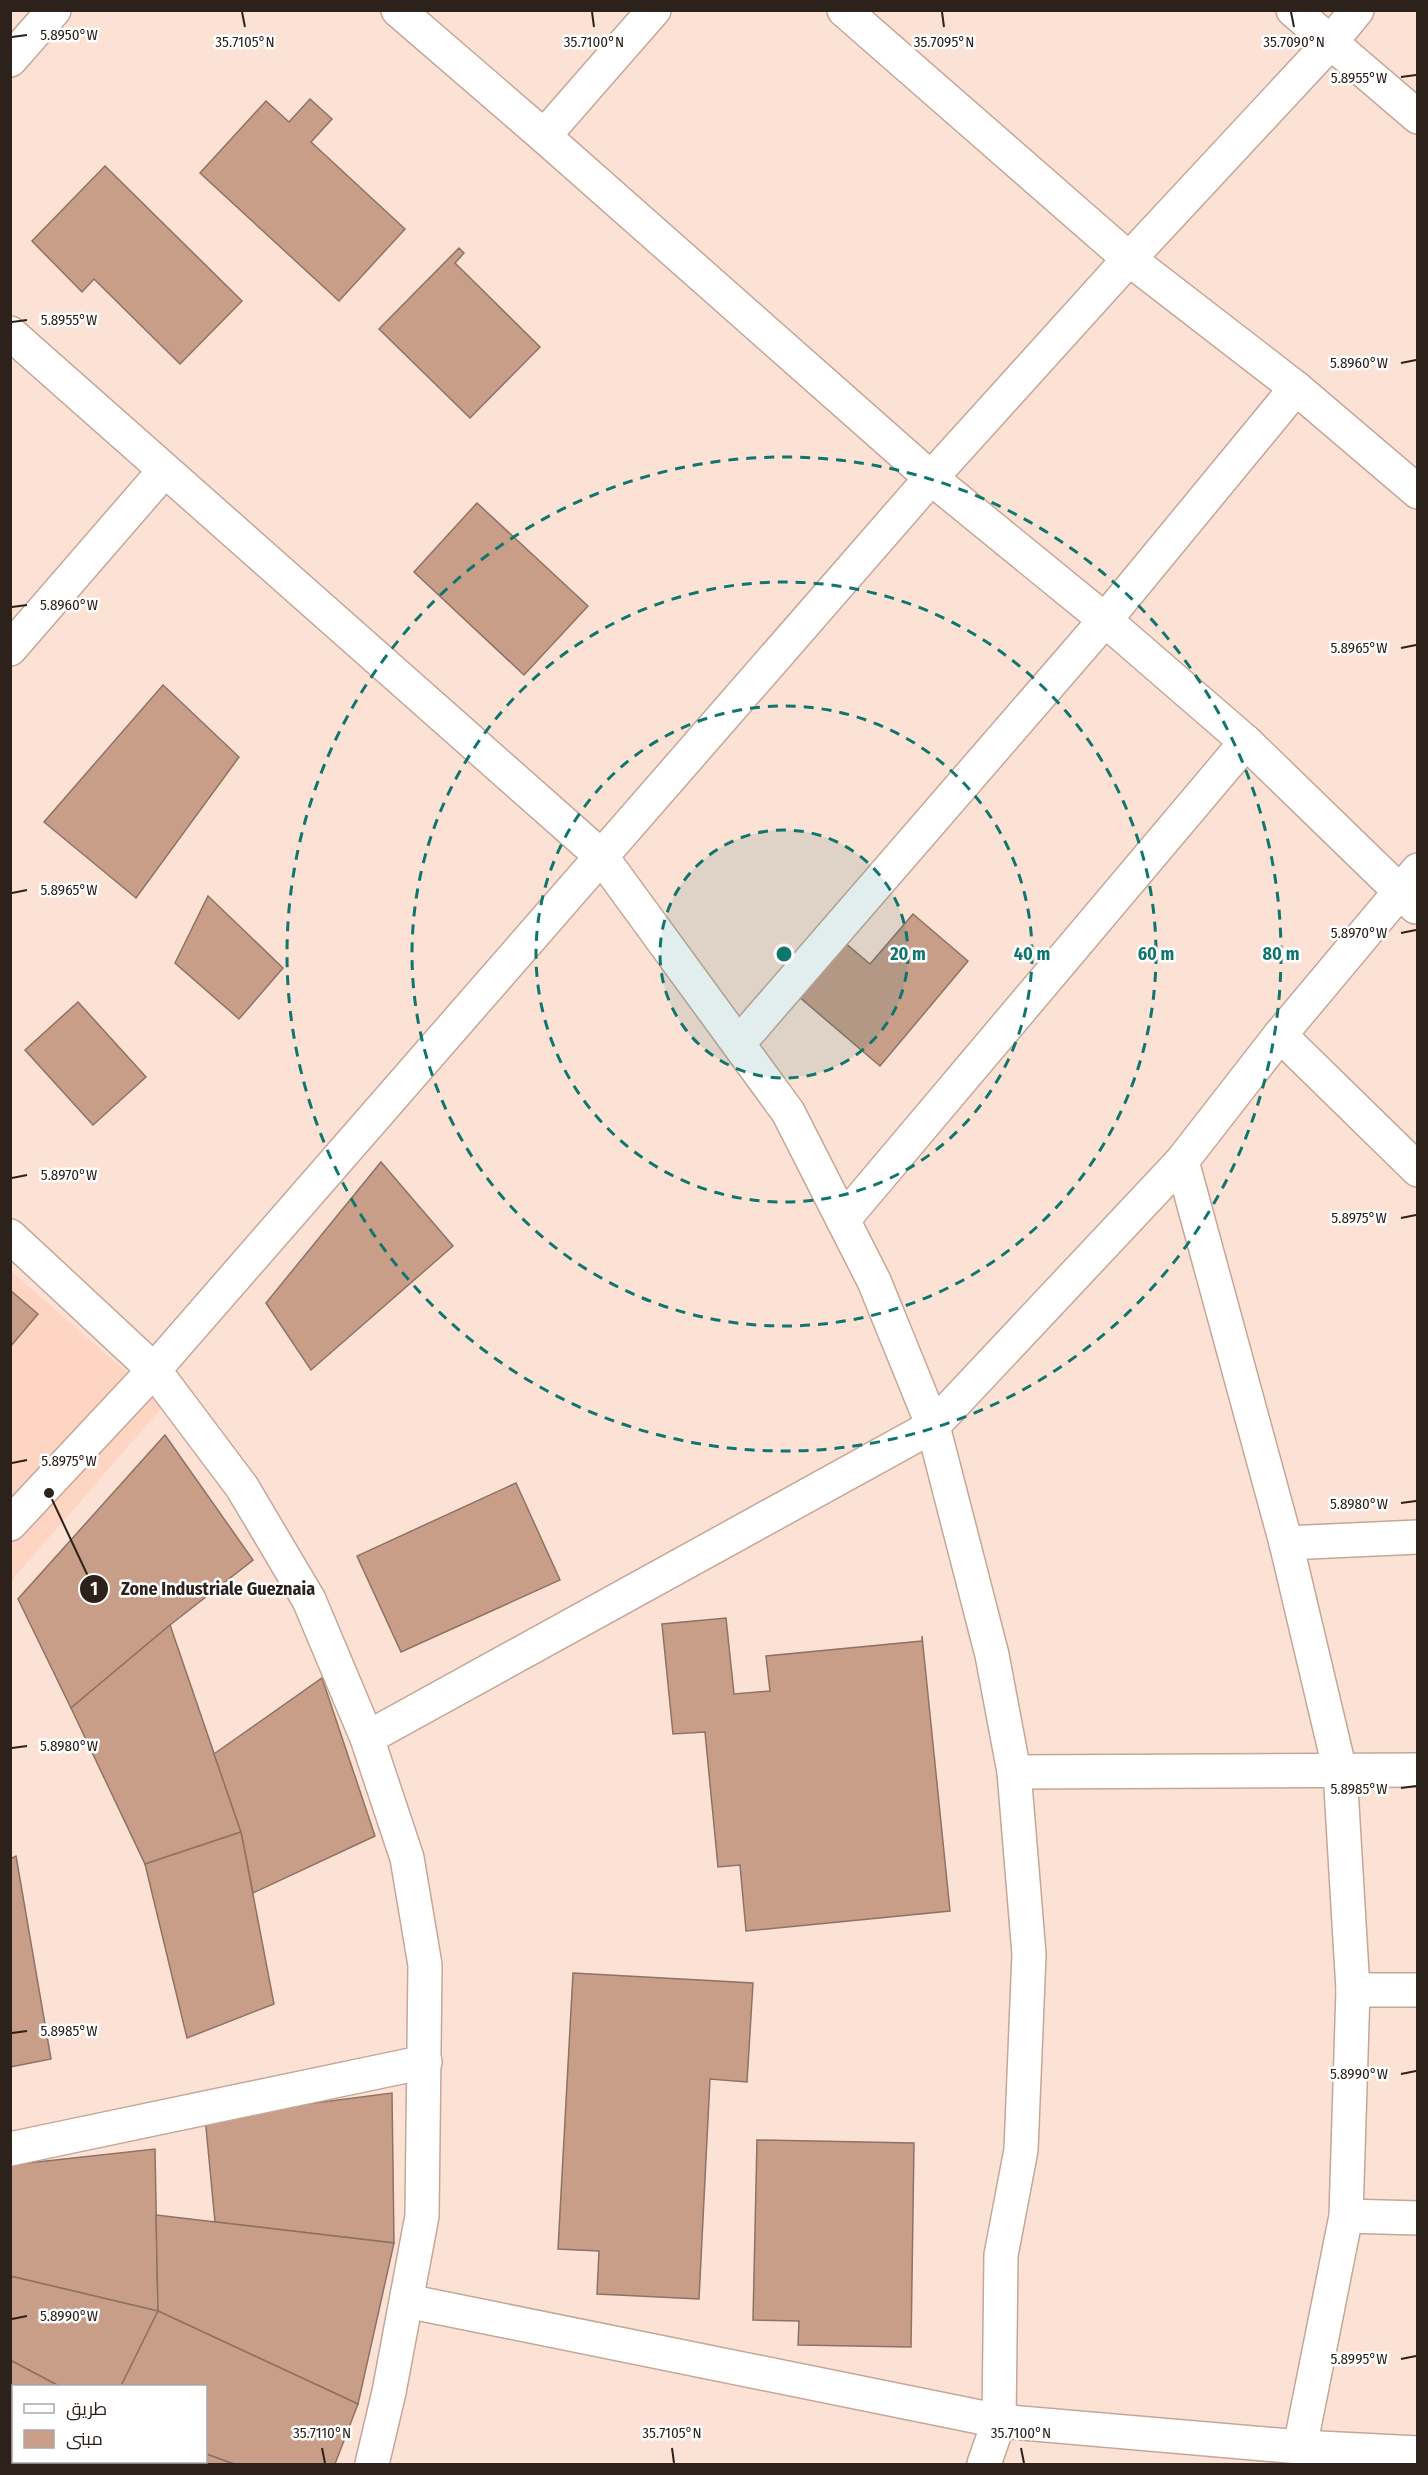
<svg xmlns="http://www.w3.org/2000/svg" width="1428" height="2475" font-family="'Fira Sans Condensed',Cairo,sans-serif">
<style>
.built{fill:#fdd5c2}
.building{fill:#c99e89;stroke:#8e7264;stroke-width:1.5}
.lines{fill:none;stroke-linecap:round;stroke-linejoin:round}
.minor-casing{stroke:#c5a798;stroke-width:36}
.minor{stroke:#fff;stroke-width:33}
.ticks{fill:none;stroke:#2c211b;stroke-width:2}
.ring{fill:none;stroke:#0f766e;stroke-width:3;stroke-dasharray:10 8}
.ticks-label{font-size:15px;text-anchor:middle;fill:#2c211b;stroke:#fff;stroke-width:5;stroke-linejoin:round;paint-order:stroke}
.centre{fill:#0f766e;stroke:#fff;stroke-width:3}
.ring-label{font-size:18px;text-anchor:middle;font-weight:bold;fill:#0f766e;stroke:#fff;stroke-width:5;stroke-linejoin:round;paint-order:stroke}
.leader{fill:none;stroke:#2c211b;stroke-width:2}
.callout-dot{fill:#2c211b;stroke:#fff;stroke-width:2}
.mark-label{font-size:18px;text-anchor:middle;font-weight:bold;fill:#fff}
.callout-label{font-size:18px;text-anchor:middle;font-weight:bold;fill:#2c211b;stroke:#fff;stroke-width:5;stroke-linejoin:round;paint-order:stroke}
</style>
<rect width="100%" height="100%" fill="#fce1d5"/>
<!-- built -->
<polygon class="built" points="11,1271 164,1405 11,1581"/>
<!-- building -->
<g class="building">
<polygon points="310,99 332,119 311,142 405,229 339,301 200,173 266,101 289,122"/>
<polygon points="105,166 242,301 180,364 94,279 82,292 32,241"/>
<polygon points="459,248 464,253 455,263 540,347 470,418 379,329"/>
<polygon points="477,503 588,606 524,675 414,572"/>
<polygon points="163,685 239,757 136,898 44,822"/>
<polygon points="208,896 283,968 239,1019 175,963"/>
<polygon points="913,914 968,961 880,1066 798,996 844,942 870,964"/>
<polygon points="78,1002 146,1077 93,1125 25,1050"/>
<polygon points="381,1162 453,1246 311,1370 266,1303"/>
<polygon points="10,1290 38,1314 10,1347"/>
<polygon points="165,1435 253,1560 170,1625 71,1708 18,1599"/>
<polygon points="516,1483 560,1580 401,1652 357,1556"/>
<polygon points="726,1618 734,1694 770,1691 766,1656 922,1641 922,1636 950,1911 746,1931 740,1865 718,1867 705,1732 673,1734 662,1624"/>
<polygon points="170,1625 241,1832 145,1864 71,1708"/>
<polygon points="322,1678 375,1836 253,1893 241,1832 214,1754"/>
<polygon points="241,1832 274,2004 187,2038 145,1864"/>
<polygon points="16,1856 51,2059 10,2067 10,1859"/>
<polygon points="573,1973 753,1983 747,2082 710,2079 699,2299 597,2294 599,2251 558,2249"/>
<polygon points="392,2093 394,2243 215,2222 205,2117"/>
<polygon points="757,2140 914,2143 911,2347 798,2345 799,2321 753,2320"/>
<polygon points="155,2149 158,2311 10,2276 10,2165"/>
<polygon points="156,2215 394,2243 358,2404 158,2311"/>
<polygon points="10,2276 158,2311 121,2386 59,2386 10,2360"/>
<polygon points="158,2311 358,2404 335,2464 234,2464 206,2454 206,2386 121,2386"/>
<polygon points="10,2360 59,2386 14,2386 14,2462 119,2462 118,2464 10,2464"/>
<polygon points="206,2454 234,2464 118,2464 119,2462 206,2462"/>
</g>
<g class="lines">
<!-- minor casing -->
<g class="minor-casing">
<g id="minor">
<polyline points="398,10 544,136 931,478 1105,620 1246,742 1416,907"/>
<polyline points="844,10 1129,259 1296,388 1418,492"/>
<polyline points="1293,10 1418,117"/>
<polyline points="10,60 54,10"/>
<polyline points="544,136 654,10"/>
<polyline points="10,333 601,856 788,1112 874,1281 933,1426 992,1655 1014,1772 1029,1954 1021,2150 1001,2255 999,2421 984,2464"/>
<polyline points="10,649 164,471"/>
<polyline points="1280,1035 1418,1170"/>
<polyline points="739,1043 1105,620 1296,388"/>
<polyline points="1182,1161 1286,1543 1340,1771 1353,1990 1346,2216 1300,2447"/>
<polyline points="843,1220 1246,742"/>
<polyline points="10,1236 154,1370 242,1487 309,1600 367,1738 407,1858 425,1965 422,2216 389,2392 372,2464"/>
<polyline points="10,1524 154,1370 931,478 1129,259 1330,43 1357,10"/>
<polyline points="1286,1543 1418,1537"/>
<polyline points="367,1738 933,1426 1182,1161 1280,1035 1418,870"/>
<polyline points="1014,1772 1418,1770"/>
<polyline points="1353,1990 1418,1990"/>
<polyline points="10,2149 425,2062"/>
<polyline points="1346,2216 1418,2218"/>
<polyline points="407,2301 999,2421 1300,2447 1418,2453"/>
</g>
</g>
<!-- minor -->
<use href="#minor" class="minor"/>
</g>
<!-- ticks -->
<path class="ticks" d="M242 12 245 27M592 12 594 27M942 12 944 27M1291 12 1294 27M12 37 27 35M1401 77 1416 75M12 322 27 320M1401 363 1416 360M12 607 27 605M1401 648 1416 645M12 893 27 890M1401 933 1416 930M12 1178 27 1175M1401 1218 1416 1215M12 1463 27 1460M1401 1503 1416 1501M12 1748 27 1746M1401 1788 1416 1786M12 2033 27 2031M1401 2074 1416 2071M12 2319 27 2316M1401 2359 1416 2356M322 2448 325 2463M672 2448 674 2463M1021 2448 1024 2463"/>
<!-- distance rings -->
<circle cx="784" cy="954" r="124" fill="#0f766e" fill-opacity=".12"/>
<g class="ring">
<circle cx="784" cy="954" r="124"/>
<circle cx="784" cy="954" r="248"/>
<circle cx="784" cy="954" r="372"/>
<circle cx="784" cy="954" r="497"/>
</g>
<g class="ticks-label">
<text x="69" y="40">5.8950°W</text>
<text x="245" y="47">35.7105°N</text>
<text x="594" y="47">35.7100°N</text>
<text x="944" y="47">35.7095°N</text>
<text x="1294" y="47">35.7090°N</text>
<text x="1359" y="83">5.8955°W</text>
<text x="69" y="325">5.8955°W</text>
<text x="1359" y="368">5.8960°W</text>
<text x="69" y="610">5.8960°W</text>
<text x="1359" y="653">5.8965°W</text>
<text x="69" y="895">5.8965°W</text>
<text x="1359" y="938">5.8970°W</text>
<text x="69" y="1180">5.8970°W</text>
<text x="1359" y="1223">5.8975°W</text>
<text x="69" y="1466">5.8975°W</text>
<text x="1359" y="1509">5.8980°W</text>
<text x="69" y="1751">5.8980°W</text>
<text x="1359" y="1794">5.8985°W</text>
<text x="69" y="2036">5.8985°W</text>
<text x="1359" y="2079">5.8990°W</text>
<text x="69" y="2321">5.8990°W</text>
<text x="1359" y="2364">5.8995°W</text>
<text x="322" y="2438">35.7110°N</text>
<text x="672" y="2438">35.7105°N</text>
<text x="1021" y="2438">35.7100°N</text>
</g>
<circle cx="784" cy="954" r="9" class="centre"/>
<g class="ring-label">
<text x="908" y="960">20 m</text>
<text x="1032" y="960">40 m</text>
<text x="1156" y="960">60 m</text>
<text x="1281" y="960">80 m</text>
</g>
<!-- callouts -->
<path class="leader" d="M49 1493L94 1589"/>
<g class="callout-dot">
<circle cx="49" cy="1493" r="6"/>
<circle cx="94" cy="1589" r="15"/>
</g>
<g class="mark-label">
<text x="94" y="1595">1</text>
</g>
<g class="callout-label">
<text x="218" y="1595">Zone Industriale Gueznaia</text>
</g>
<!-- border -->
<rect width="1428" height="2475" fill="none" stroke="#2c211b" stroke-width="24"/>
<!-- legend -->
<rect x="12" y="2385" width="195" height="78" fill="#ffffff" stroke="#aba6a4" stroke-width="1.5"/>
<rect x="24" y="2404" width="30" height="9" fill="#ffffff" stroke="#aba6a4" stroke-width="1.5"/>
<text x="66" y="2415" font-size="18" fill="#2c211b">طريق</text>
<rect x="24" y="2430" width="30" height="18" fill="#c99e89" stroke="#aba6a4" stroke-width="1.5"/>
<text x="66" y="2445" font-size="18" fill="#2c211b">مبنى</text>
</svg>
